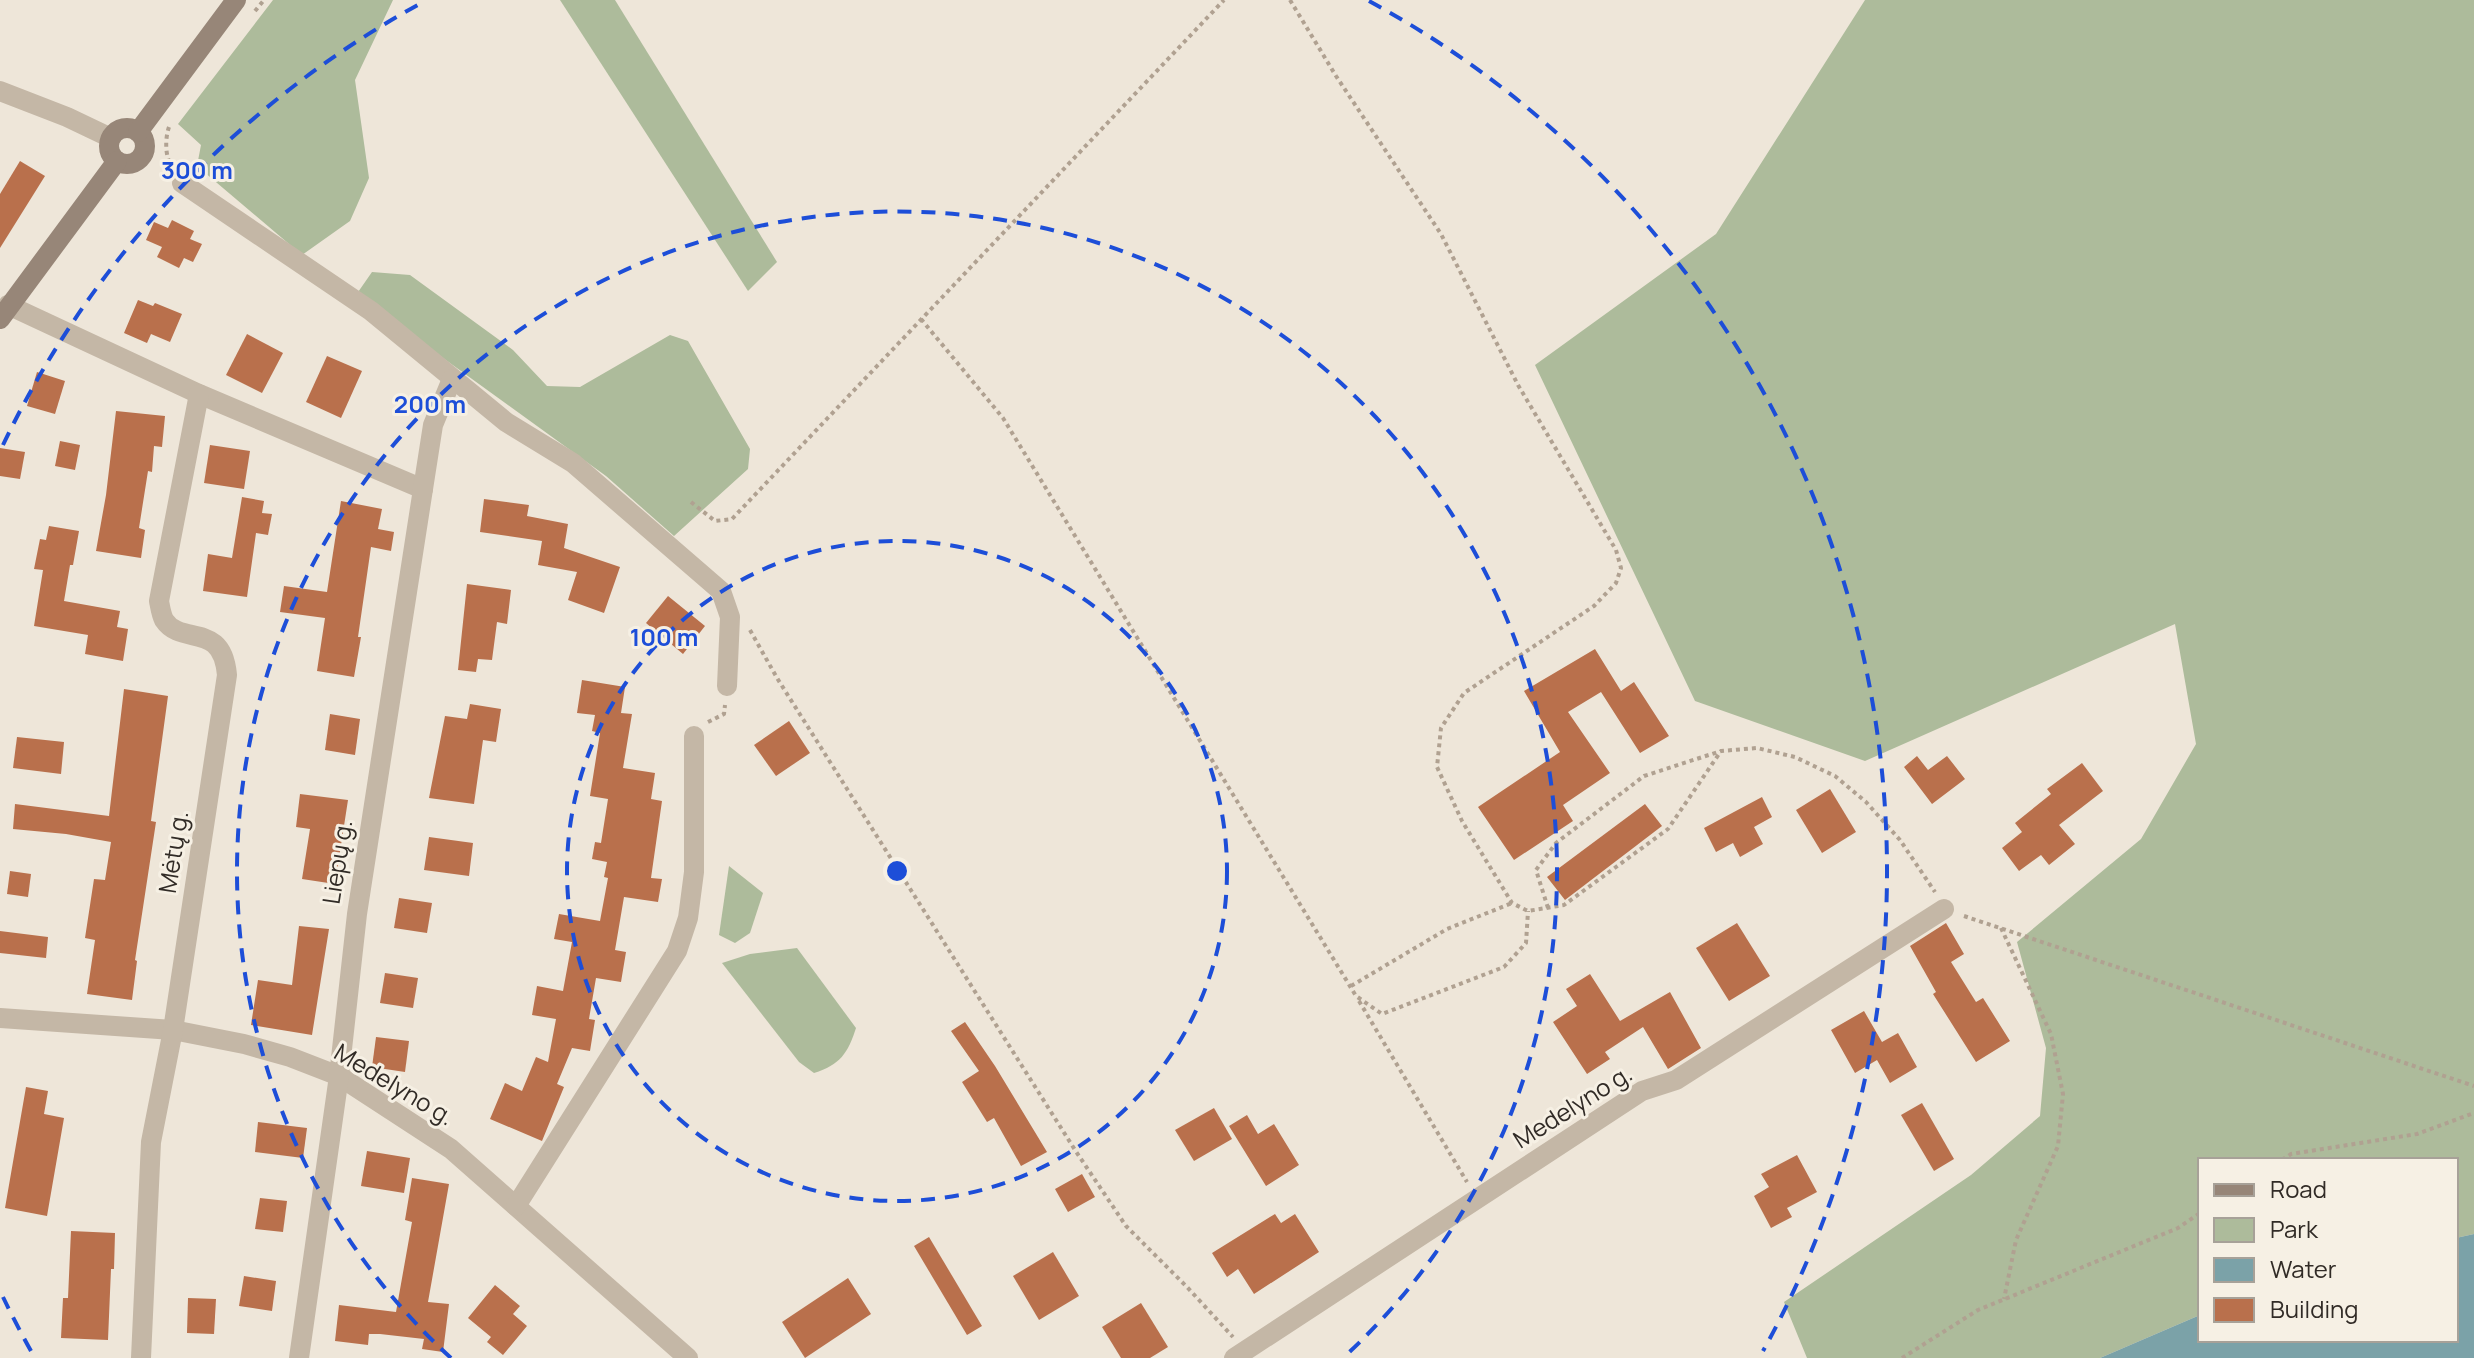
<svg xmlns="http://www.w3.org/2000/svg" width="2474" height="1358" font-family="Manrope,sans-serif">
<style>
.green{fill:#adbb9b}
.water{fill:#7ba2a8}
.building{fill:#b9704c}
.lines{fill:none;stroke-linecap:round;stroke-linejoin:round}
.path{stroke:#b0a191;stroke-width:4;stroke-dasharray:4 4;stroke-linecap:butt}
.street{stroke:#c4b7a6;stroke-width:20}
.secondary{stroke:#978678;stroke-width:20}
.ring{fill:none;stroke:#1d4ed8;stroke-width:4;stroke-dasharray:14 10}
.labels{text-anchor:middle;stroke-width:6;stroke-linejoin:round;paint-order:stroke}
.street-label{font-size:24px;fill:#312b26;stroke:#f6f0e4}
.centre{fill:#1d4ed8;stroke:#f6f0e4;stroke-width:4}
.ring-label{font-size:24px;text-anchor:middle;font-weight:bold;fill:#1d4ed8;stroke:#f6f0e4;stroke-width:6;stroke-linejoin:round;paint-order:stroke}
</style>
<rect width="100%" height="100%" fill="#eee6d9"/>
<!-- green -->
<g class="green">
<polygon points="273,0 393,0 355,80 369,178 350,221 302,255 197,166 201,145 178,124"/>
<polygon points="560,0 615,0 777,262 748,291"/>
<polygon points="1865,0 2474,0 2474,1234 2456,1238 2456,1160 2200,1160 2200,1315 2100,1358 1807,1358 1784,1302 1971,1175 2040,1116 2046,1048 2017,942 2141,839 2196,744 2175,624 1865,761 1695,701 1535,365 1716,234"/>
<polygon points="372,272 410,275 513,350 547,386 580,387 670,335 688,341 750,449 748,469 674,536 606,476 356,295"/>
<polygon points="729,866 763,893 750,933 735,943 719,935"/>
<path d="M797 948 856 1028C848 1053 840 1065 814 1073L799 1062 722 963 750 954Z"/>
</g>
<!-- water -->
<polygon class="water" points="2474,1234 2474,1358 2100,1358 2200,1315 2200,1340 2456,1340 2456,1238"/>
<!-- building -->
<g class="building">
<polygon points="20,161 45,176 0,248 0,194"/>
<polygon points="172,220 194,231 190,239 202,244 193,262 184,258 179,268 157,257 162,247 146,240 154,222 168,228"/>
<polygon points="138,300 153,306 155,303 182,314 170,342 151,334 147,343 124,333"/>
<polygon points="247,334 283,353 262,393 226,375"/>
<polygon points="327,356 362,371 341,418 306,402"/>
<polygon points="37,372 65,381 55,414 27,406"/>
<polygon points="116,411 165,416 162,447 154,446 152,472 148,471 139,528 145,530 141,558 96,551 106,495"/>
<polygon points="60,441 80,445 75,470 55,466"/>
<polygon points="210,445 250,451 244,489 204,483"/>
<polygon points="0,448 25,452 20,479 0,476"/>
<polygon points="242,497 264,501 262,513 272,514 268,535 256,533 247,597 203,591 208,554 232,558"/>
<polygon points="484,499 529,505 527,516 568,524 564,548 620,567 604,613 568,600 577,572 538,565 542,541 480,532"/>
<polygon points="341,501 382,509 378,529 394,532 391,551 371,547 358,637 361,637 354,677 317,671 325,618 280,612 284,586 327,592"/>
<polygon points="49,526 79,531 73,565 70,565 64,601 120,611 117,627 128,629 123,661 85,654 88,635 34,626 43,570 34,569 40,539 46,540"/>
<polygon points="467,584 511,590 507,624 497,622 492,660 478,659 476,672 458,670"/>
<polygon points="668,596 705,626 683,654 646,623"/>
<polygon points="1595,649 1621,691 1634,682 1669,736 1640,753 1601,692 1568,712 1610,773 1563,805 1573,821 1514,860 1478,807 1560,752 1524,691"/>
<polygon points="582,680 625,687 621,713 632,714 623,768 655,773 651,799 662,801 651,878 662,879 658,902 624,897 615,950 626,952 621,982 596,978 589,1019 595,1020 590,1051 572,1048 557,1084 564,1087 542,1141 490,1119 505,1083 522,1091 536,1057 548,1062 556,1019 532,1015 537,986 563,991 572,942 554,939 559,914 600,921 608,878 604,877 607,862 592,859 595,842 601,843 608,799 590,796 600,733 592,731 595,715 577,713"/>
<polygon points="124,689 168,696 151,821 156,822 135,960 137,961 132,1000 87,994 95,940 85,938 94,879 105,880 111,842 66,834 13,829 15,804 109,816"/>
<polygon points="470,704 501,709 496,742 483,740 474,804 429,798 445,716 467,719"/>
<polygon points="330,714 360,719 355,755 325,750"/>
<polygon points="789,721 810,753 776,776 754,745"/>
<polygon points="17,737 64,742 61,774 13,768"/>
<polygon points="1917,756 1928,770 1947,756 1965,779 1932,804 1904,767"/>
<polygon points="2082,763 2103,791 2059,825 2075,844 2049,865 2041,855 2019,871 2002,848 2022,832 2015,823 2051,794 2047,789"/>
<polygon points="1830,789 1856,832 1822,853 1796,810"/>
<polygon points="300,794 348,800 335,884 302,879 310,829 296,827"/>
<polygon points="1762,797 1772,817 1754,827 1763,844 1740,857 1733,843 1716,852 1704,828"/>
<polygon points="1645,804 1662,826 1565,900 1547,877"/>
<polygon points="429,837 473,843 469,876 424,870"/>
<polygon points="10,871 31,874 28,897 7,894"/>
<polygon points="399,898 432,903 427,933 394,928"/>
<polygon points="1737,923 1770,976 1729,1001 1696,948"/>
<polygon points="1946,923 1964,954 1951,962 1976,1002 1983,998 2010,1041 1976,1062 1933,994 1936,992 1910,946"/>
<polygon points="299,926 329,929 312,1035 251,1025 258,980 292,985"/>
<polygon points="0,931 48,937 46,958 0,953"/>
<polygon points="385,973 418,978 413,1008 380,1003"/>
<polygon points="1590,974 1620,1021 1670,992 1701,1048 1668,1069 1643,1027 1605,1052 1610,1059 1587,1074 1553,1022 1577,1006 1566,989"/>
<polygon points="1864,1011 1882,1042 1898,1033 1917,1067 1890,1083 1877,1060 1855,1073 1831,1030"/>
<polygon points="965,1022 995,1066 1047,1152 1021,1166 994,1118 987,1122 962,1082 979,1071 951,1031"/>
<polygon points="376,1037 409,1041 405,1072 372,1067"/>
<polygon points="26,1087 48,1091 44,1114 64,1118 47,1216 5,1208"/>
<polygon points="1922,1103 1954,1159 1934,1171 1901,1115"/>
<polygon points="1214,1108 1232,1139 1194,1161 1175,1130"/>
<polygon points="1247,1115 1258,1134 1274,1124 1299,1165 1266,1186 1229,1126"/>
<polygon points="258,1122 307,1128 303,1158 255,1152"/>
<polygon points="367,1151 410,1158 404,1193 361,1186"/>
<polygon points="1797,1155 1817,1192 1787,1208 1792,1217 1771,1228 1754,1196 1769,1187 1761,1174"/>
<polygon points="1082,1174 1095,1197 1068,1212 1055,1189"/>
<polygon points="412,1178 449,1184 428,1302 449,1304 443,1352 422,1349 424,1339 380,1334 369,1334 368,1345 335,1341 339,1305 396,1312 412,1222 405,1220"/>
<polygon points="260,1198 287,1201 283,1232 255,1229"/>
<polygon points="1275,1214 1281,1223 1295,1214 1319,1252 1254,1294 1238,1269 1227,1277 1212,1253"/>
<polygon points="71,1231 115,1233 114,1269 111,1269 108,1340 61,1338 63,1298 68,1298"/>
<polygon points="929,1237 982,1326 967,1335 914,1246"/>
<polygon points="1053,1252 1079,1296 1039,1320 1013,1276"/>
<polygon points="244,1276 276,1281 272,1311 239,1306"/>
<polygon points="848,1278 871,1314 805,1358 782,1322"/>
<polygon points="495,1285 520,1306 513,1314 527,1326 503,1355 487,1342 491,1337 468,1318"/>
<polygon points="188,1298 216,1299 214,1334 187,1333"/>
<polygon points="1141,1303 1168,1347 1150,1358 1121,1358 1102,1327"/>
</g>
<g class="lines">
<!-- path -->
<g class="path">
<polyline points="1290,0 1336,76 1441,234 1518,385 1616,550 1621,568 1616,583 1594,606 1464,693 1441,728 1437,767 1462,821 1512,903 1528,911 1564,905 1668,829 1721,751"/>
<polyline points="255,11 264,0"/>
<path d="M169 127C165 138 165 156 171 165"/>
<polyline points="136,168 144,163 151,147"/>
<polyline points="921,319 1003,418 1356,996 1382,1014 1504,967 1526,943 1528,911"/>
<polyline points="691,502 715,521 732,519 1224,0"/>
<polyline points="750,630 777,678 1075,1150 1126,1226 1187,1287 1233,1337"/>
<polyline points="708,722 724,714 725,705"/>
<polyline points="1548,908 1536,870 1556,843 1644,776 1721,751 1757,748 1795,757 1835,776 1866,802 1900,840 1935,892"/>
<polyline points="1964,916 2474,1086"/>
<polyline points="2001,928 2051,1034 2063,1094 2058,1146 2016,1240 2004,1299"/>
<polyline points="1351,986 1447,929 1512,903"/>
<polyline points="1359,1001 1467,1182"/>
<polyline points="2282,1160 2291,1154 2417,1134 2474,1113"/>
<polyline points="1902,1358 1978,1310 2178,1228 2200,1213"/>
</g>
<!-- street -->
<g class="street">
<polyline points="0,91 67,117 111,138"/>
<polyline points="182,183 371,311 506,422 573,463 721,591 730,617 727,686"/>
<polyline points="8,305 199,394 423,489"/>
<polyline points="0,1018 173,1030 244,1044 290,1057 339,1076 451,1149 688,1358"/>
<polyline points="516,1206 677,951 688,918 694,872 694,736"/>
<path d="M141 1358 151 1142 173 1030 227 675C222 620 182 647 164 620 161 614 160 606 159 601L199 394"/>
<polyline points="299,1358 339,1076 357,914 423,489 433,425 452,379"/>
<polyline points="1234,1358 1642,1091 1676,1080 1944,909"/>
</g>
<!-- secondary -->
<g class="secondary">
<circle cx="127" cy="146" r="18"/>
<polyline points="138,132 236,0"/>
<polyline points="0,319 117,161"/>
</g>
</g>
<!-- distance rings -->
<g class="ring">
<circle cx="897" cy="871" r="330"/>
<path d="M451 1358A660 660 0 1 1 1343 1358"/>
<path d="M31 1351A990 990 0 0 1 3 1297M3 445A990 990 0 0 1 425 1M1369 1A990 990 0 0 1 1763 1351"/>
</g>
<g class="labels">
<!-- street labels -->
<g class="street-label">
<text transform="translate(174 852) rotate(-81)" y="8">Mėtų g.</text>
<text transform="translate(338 862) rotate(-81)" y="8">Liepų g.</text>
<text transform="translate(394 1085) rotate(31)" y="8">Medelyno g.</text>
<text transform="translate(1573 1107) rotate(-32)" y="8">Medelyno g.</text>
</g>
</g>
<circle cx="897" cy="871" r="12" class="centre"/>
<g class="ring-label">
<text x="197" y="179">300 m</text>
<text x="430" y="413">200 m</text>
<text x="664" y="646">100 m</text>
</g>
<!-- legend -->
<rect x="2198" y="1158" width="260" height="184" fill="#f6f0e4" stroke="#a7a198" stroke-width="2"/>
<rect x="2214" y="1184" width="40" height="12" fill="#978678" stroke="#a7a198" stroke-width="2"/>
<text x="2270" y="1198" font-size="24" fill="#312b26">Road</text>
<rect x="2214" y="1218" width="40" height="24" fill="#adbb9b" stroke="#a7a198" stroke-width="2"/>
<text x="2270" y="1238" font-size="24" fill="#312b26">Park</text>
<rect x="2214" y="1258" width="40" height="24" fill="#7ba2a8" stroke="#a7a198" stroke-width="2"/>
<text x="2270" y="1278" font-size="24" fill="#312b26">Water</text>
<rect x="2214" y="1298" width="40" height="24" fill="#b9704c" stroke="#a7a198" stroke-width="2"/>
<text x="2270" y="1318" font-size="24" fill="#312b26">Building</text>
</svg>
